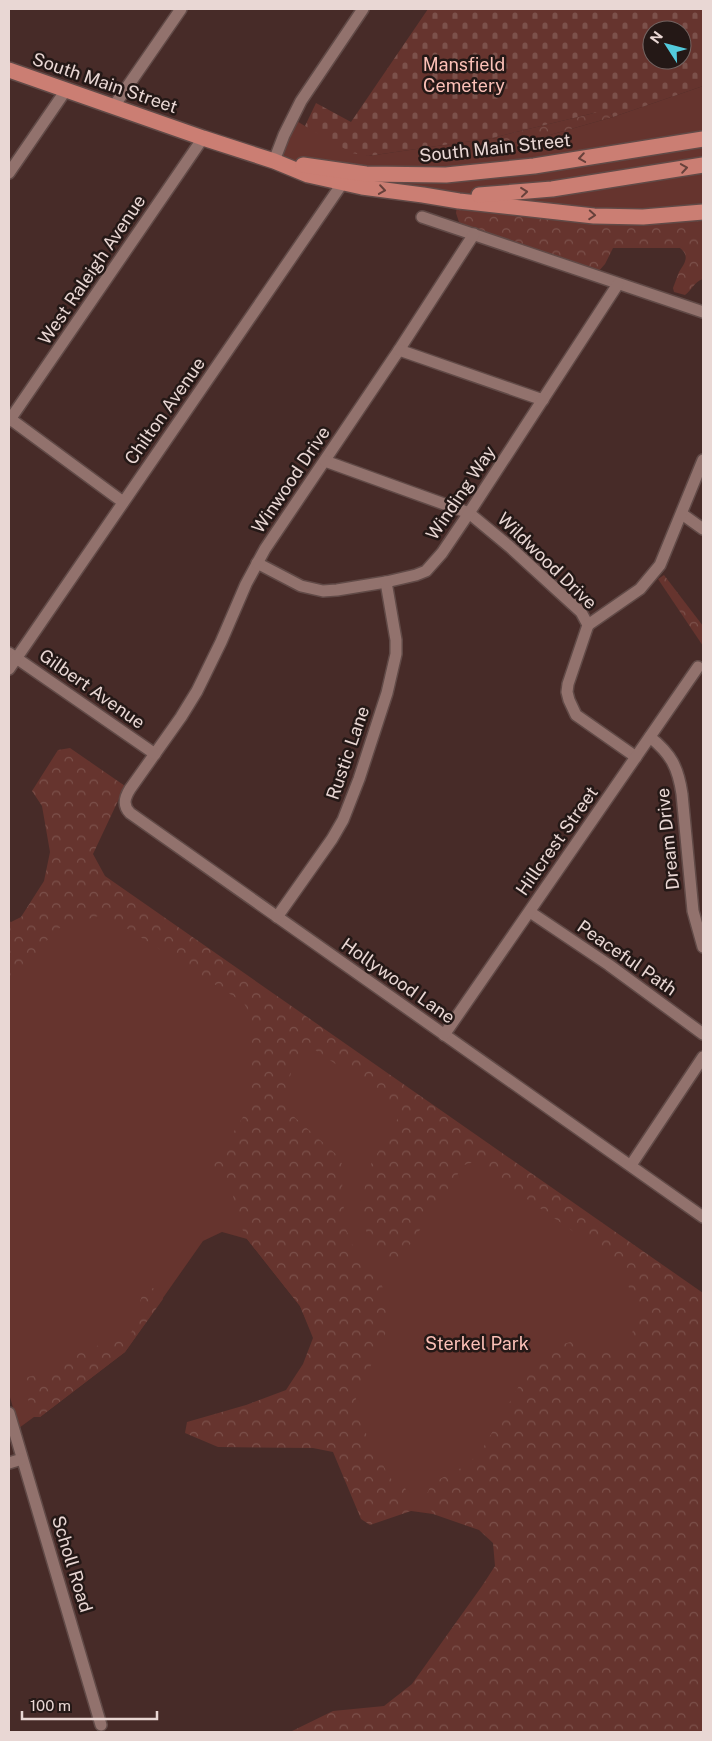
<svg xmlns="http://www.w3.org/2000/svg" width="712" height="1741" font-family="'Public Sans',sans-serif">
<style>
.green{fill:#66342e}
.forest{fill:url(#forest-crowns)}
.cemetery{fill:url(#cemetery-stones);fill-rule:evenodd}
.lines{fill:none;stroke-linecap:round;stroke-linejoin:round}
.minor-casing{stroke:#614a47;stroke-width:14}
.highway-casing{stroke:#614a47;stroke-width:18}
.minor{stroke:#92726d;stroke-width:11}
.highway{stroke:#cb7e73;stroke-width:15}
.oneway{stroke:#67413b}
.labels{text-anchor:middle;stroke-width:5;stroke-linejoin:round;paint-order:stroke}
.park-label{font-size:18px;fill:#fbc0b7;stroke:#241816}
.street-label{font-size:18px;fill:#e9d7d4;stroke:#241816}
</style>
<defs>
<pattern id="forest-crowns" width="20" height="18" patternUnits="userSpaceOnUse" patternTransform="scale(1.25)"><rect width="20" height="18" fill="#66342e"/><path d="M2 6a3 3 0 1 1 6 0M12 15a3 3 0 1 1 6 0" fill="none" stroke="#7c514b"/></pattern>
<pattern id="cemetery-stones" width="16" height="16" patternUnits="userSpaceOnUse" patternTransform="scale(1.25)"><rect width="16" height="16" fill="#66342e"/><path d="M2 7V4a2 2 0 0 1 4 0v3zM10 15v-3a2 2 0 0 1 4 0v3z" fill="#7c514b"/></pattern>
</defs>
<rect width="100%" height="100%" fill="#472b28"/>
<!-- green -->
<g class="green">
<polygon points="703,86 703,216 645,224 265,164 290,117 305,126 368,156 492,138 512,143 539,138 613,117"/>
<polygon points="61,869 695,1306 433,1514 411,1511 345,1445 314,1338 300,1306 247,1239 222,1232 203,1241 125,1352 40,1417 34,1417 19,1428 9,1394 9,947"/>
</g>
<!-- forest -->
<g class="forest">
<polygon points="594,113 611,113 613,117 539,138 512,143 492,138"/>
<path d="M457 206 703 216V279C694 282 692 290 685 295L674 292 673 288C675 283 677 277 679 272 685 263 690 256 680 248H613L605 264 598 272 469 227 459 222 456 213Z"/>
<polygon points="664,575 703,626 703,646 658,579"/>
<polygon points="70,748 125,786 93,854 105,876 703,1293 703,1732 290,1732 333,1711 384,1706 412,1684 482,1586 495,1566 493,1543 479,1530 433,1514 425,1498 432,1483 467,1465 483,1448 533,1362 554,1346 571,1342 617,1355 629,1341 638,1317 626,1278 611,1258 474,1162 464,1165 396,1265 385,1264 370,1244 363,1220 364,1190 371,1164 401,1113 400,1108 315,1050 303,1048 294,1059 285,1099 292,1115 338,1156 343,1166 342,1192 346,1229 358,1259 381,1283 389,1305 385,1335 357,1395 353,1409 390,1478 405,1488 414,1504 411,1511 370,1525 361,1519 333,1452 313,1448 218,1447 185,1433 187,1422 246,1405 286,1390 303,1364 313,1338 300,1306 247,1239 235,1214 232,1188 216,1174 214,1164 246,1112 252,1087 252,1020 244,1003 120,924 98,916 57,929 9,984 9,921 11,922 21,917 44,881 50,852 42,806 32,791 58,750"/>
<polygon points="153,1288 161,1292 163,1299 125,1352 40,1417 34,1417 24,1387 24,1378 53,1370 78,1351 127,1338 132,1331 142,1295"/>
</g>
<!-- cemetery -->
<path class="cemetery" d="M428 9H703V86L613 117 611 113H594L492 138 368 156 352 153 305 126 316 103 351 122ZM652 30H682V60H652Z"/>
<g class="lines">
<!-- minor casing -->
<g class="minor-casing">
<g id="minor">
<polyline points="114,106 181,9"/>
<polyline points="274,161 284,135 301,101 363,9"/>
<polyline points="9,173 66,90"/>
<polyline points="422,217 703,312"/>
<path d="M474 234 399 350 265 549 246 584 221 642 197 691 181 717 130 789C125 797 122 805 130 813L703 1217"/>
<polyline points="399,350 543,400"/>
<polyline points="9,418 123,502"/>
<polyline points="9,421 203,138"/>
<polyline points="325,461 469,513 510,547 581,612 588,625 568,684 567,692 569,700 576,715 636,757"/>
<polyline points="682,514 703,529"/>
<polyline points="257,563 301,586 323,591 337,590 386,582 416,575 426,571 442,553 469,513 618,284"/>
<polyline points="588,625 640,589 660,565 703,460"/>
<polyline points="9,653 155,754"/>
<polyline points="9,669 346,178"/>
<path d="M650 737C671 754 678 767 682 794L693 911 703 947"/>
<polyline points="530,912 609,965 703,1034"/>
<polyline points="277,917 332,839 343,820 359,779 387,693 396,654 396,640 386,582"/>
<polyline points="444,1035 698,667"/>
<polyline points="631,1165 703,1057"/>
<polyline points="9,1413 101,1725"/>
<polyline points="9,1463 22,1459"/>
</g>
</g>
<!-- highway casing -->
<g class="highway-casing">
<g id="highway">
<polyline points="9,70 203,138 274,161 308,175 362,187 423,195 459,201 594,216 643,217 703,212"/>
<polyline points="303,165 366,174 446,175 534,166 703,139"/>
<polyline points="479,195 552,189 703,165"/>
</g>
</g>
<!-- minor -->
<use href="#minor" class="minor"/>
<!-- highway -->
<use href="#highway" class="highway"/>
</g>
<!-- one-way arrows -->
<defs><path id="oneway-chevron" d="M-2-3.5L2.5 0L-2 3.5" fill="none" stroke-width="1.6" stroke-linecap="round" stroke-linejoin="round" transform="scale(1.25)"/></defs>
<g class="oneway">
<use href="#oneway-chevron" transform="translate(582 158) rotate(171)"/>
<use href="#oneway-chevron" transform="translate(684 168) rotate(-9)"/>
<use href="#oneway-chevron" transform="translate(382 190) rotate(8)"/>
<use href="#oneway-chevron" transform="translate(524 192) rotate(-6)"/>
<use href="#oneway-chevron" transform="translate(592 215) rotate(4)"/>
</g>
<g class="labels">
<!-- park labels -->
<g class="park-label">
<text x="464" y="71">Mansfield<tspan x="464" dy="21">Cemetery</tspan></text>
<text x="477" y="1350">Sterkel Park</text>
</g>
<!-- street labels -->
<g class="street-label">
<text transform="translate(105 83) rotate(19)" y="6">South Main Street</text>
<text transform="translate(495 148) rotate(-6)" y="6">South Main Street</text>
<text transform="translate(92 270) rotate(-56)" y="6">West Raleigh Avenue</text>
<text transform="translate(165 411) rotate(-55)" y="6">Chilton Avenue</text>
<text transform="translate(291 480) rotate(-56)" y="6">Winwood Drive</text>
<text transform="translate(461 493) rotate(-56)" y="6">Winding Way</text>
<text transform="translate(547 561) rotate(44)" y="6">Wildwood Drive</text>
<text transform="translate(92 689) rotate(35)" y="6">Gilbert Avenue</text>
<text transform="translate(348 753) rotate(-71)" y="6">Rustic Lane</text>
<text transform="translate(668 839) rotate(-96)" y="6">Dream Drive</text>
<text transform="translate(557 841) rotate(-55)" y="6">Hillcrest Street</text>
<text transform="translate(627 958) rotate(35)" y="6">Peaceful Path</text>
<text transform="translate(398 981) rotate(35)" y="6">Hollywood Lane</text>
<text transform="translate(72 1564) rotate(73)" y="6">Scholl Road</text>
</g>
</g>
<!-- border -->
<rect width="712" height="1741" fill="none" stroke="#e9d7d4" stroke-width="20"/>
<!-- north arrow -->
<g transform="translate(667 45) rotate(306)"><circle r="24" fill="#241816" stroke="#736462"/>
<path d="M0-4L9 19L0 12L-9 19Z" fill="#53cadc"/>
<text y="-8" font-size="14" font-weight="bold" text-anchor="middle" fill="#e9d7d4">N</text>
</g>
<!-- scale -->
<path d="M22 1711v8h135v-8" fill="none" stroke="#e9d7d4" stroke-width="2.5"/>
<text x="30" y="1711" font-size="15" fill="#e9d7d4" stroke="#241816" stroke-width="4" paint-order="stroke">100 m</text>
</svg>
